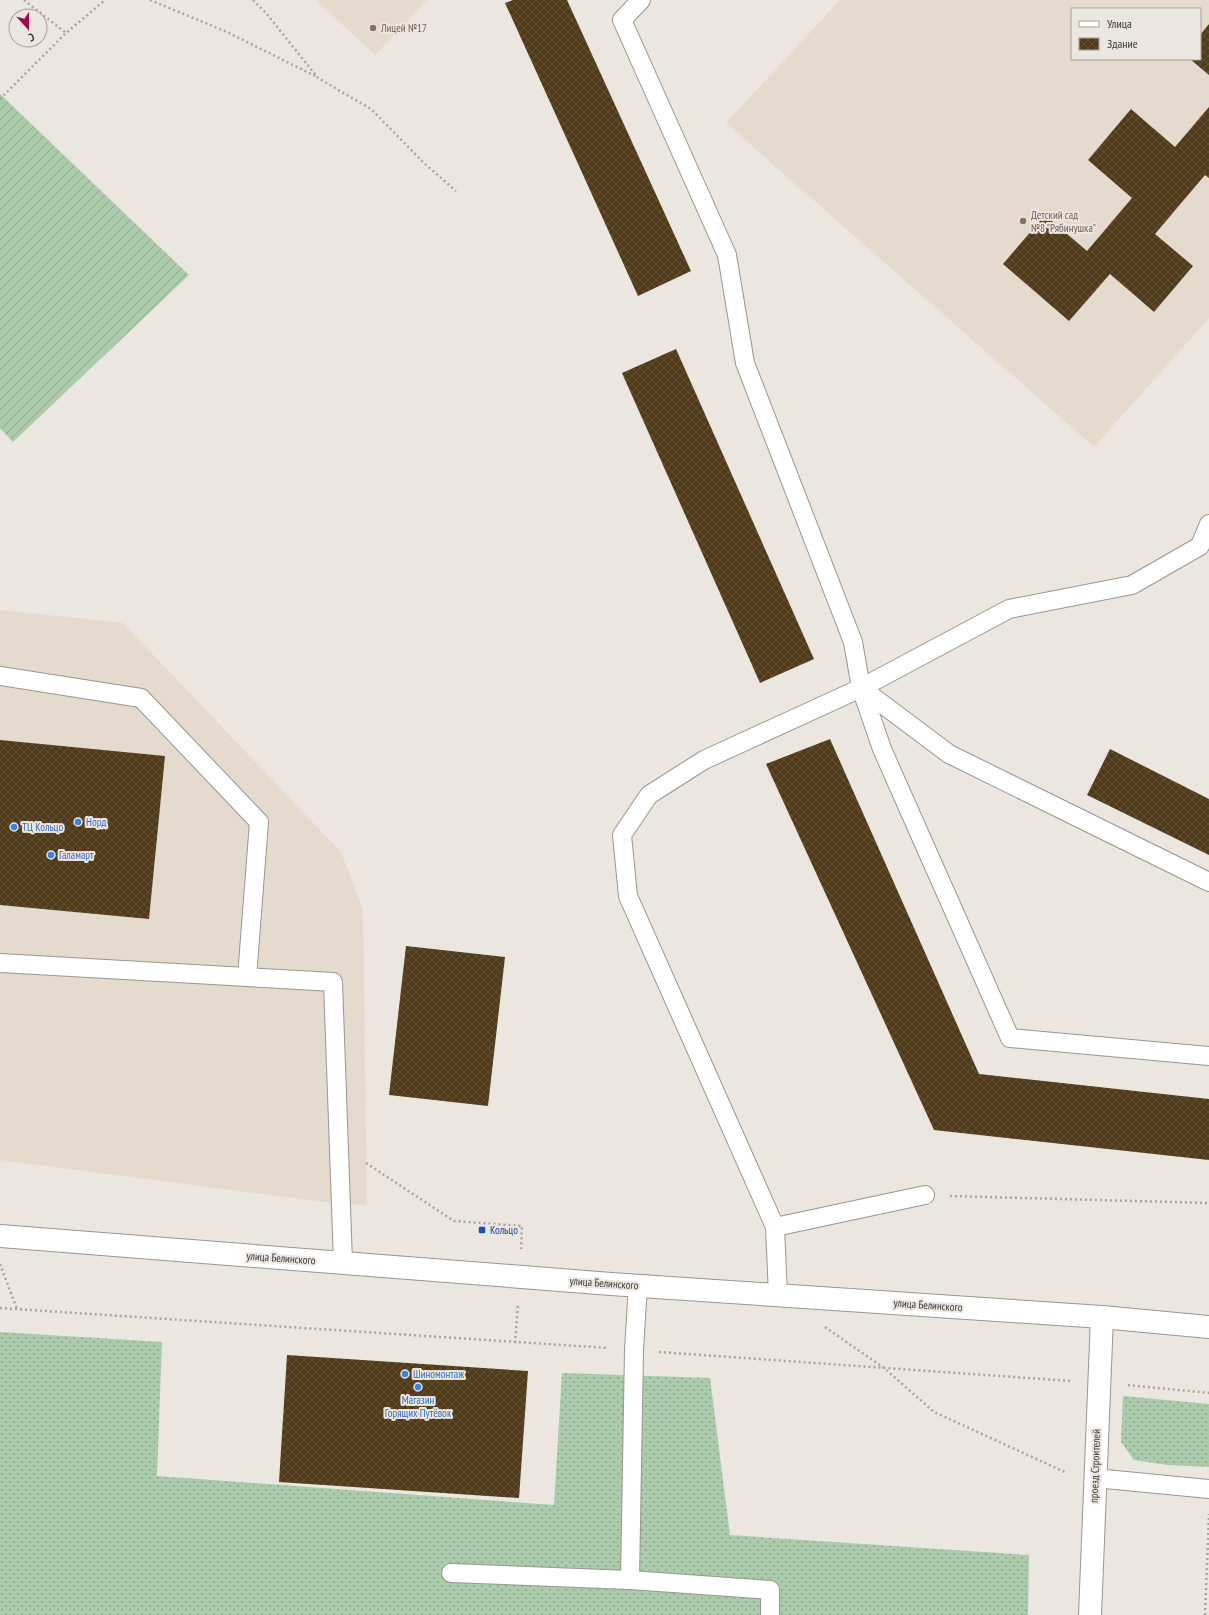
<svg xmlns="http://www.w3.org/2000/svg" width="1209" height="1615" font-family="'PT Sans Narrow',sans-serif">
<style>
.built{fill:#e4dbce;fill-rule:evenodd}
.grass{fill:url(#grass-dots)}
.garden{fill:url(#garden-furrows)}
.building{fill:url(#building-cross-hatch)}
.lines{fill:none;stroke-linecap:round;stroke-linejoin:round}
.service-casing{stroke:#9a968f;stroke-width:20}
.minor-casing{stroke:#9a968f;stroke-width:24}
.primary-casing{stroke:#9a968f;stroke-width:24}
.path{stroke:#a8a49e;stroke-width:2.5;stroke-dasharray:2 3;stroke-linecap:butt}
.service{stroke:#fff;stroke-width:18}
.minor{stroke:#fff;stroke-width:22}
.primary{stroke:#fff;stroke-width:22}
.education-dot{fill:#8d6e63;stroke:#ebe6df;stroke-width:1.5}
.shop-dot{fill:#3f7fe0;stroke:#ebe6df;stroke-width:1.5}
.transit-dot{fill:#1a4fb4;stroke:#ebe6df;stroke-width:1.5}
.labels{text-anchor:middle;stroke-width:4;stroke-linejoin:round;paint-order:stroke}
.education-label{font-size:11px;fill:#785e54;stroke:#ebe6df;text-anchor:start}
.shop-label{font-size:11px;fill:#366cbe;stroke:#ebe6df;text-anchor:start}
.transit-label{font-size:11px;fill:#164399;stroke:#ebe6df;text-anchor:start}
.street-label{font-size:11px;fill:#3c3a37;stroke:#ebe6df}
</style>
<defs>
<pattern id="grass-dots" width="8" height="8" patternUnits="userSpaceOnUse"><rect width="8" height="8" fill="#abcbab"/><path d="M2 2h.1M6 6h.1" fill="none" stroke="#8ca68c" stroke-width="1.8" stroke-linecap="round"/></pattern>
<pattern id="garden-furrows" width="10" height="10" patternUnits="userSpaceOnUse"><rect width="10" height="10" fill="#abcbab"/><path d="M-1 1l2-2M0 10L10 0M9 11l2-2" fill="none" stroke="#8ca68c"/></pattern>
<pattern id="building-cross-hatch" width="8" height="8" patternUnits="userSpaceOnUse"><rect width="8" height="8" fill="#503b1a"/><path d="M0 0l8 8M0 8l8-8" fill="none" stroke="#615033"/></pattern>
</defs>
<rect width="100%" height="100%" fill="#ebe6df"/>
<!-- built -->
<g class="built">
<polygon points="316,0 427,0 375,55"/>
<path d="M840 0H1209V318L1094 447 726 123ZM1072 9H1200V59H1072Z"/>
<polygon points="0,610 123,623 341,852 363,910 367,1205 340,1204 0,1160"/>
</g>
<!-- grass -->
<g class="grass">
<polygon points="0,1332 162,1342 157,1476 554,1505 562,1373 710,1378 730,1535 1029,1555 1028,1615 0,1615"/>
<polygon points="1123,1396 1209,1404 1209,1467 1167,1465 1134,1460 1121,1442"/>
</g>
<!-- garden -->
<polygon class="garden" points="0,94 189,275 13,442 0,428"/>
<!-- building -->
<g class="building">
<polygon points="513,0 567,0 691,271 638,296 505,3"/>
<polygon points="1209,24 1209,75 1190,59 1200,59 1200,35"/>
<polygon points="1209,107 1209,178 1205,175 1155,234 1193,266 1154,312 1110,274 1069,321 1003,264 1045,215 1087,251 1132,198 1088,160 1131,109 1175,147"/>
<polygon points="676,349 814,659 760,683 622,373"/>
<polygon points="830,739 979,1074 1209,1099 1209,1160 934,1130 766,764"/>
<polygon points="0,740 165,756 149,919 0,905"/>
<polygon points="1110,749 1209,799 1209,855 1087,795"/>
<polygon points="406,946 505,957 488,1106 389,1095"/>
<polygon points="287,1355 528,1371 519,1498 279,1482"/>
</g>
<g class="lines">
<!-- service casing -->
<g class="service-casing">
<g id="service">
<polyline points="641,0 622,20 727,255 745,363 853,642 861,688 882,749 1010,1038 1209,1056"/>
<polyline points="0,676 141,698 259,822 247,977"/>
<polyline points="861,688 949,754 1209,882"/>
<polyline points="0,963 333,982 343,1262"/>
<polyline points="775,1227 925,1195"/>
<polyline points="778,1295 775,1227 628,896 622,835 649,795 704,760 861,688 1009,609 1132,585 1200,546 1209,524"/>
<polyline points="1095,1478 1209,1489"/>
<polyline points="451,1573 630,1580 770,1590 770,1615"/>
<polyline points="630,1580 634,1350 638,1285"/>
</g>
</g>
<!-- minor casing -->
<g class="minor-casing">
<polyline id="minor" points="1090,1615 1102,1317"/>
</g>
<!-- primary casing -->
<g class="primary-casing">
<polyline id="primary" points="0,1236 611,1284 1102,1317 1209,1327"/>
</g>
<!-- path -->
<g class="path">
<polyline points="24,0 66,33"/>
<polyline points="150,0 227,32 317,77"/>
<polyline points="253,0 266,13 318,78 371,109 424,163 456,191"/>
<polyline points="0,99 66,33 105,0"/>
<polyline points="366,1163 454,1221 522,1226 521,1249"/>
<polyline points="950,1196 1209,1203"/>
<polyline points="0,1264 17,1309"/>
<polyline points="0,1308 608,1348"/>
<polyline points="825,1327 884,1368 934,1412 1067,1473"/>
<polyline points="515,1343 518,1304"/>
<polyline points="659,1352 1071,1381"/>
<polyline points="1128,1385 1209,1393"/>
<polyline points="1205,1615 1209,1514"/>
</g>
<!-- service -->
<use href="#service" class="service"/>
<!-- minor -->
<use href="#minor" class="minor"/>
<!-- primary -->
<use href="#primary" class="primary"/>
</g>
<!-- markers -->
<g class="education-dot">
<circle cx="373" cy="28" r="4"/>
<circle cx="1023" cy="221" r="4"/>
</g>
<g class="shop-dot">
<circle cx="78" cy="822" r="4"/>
<circle cx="14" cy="827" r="4"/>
<circle cx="51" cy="855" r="4"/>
<circle cx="405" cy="1374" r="4"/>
<circle cx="418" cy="1387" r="4"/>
</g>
<rect class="transit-dot" x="478" y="1226" width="8" height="8" rx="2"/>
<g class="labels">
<!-- education labels -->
<g class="education-label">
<text x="381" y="32">Лицей №17</text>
<text x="1031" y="219">Детский сад<tspan x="1031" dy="13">№8 "Рябинушка"</tspan></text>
</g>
<!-- shop labels -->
<g class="shop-label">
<text x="86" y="826">Норд</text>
<text x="22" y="831">ТЦ Кольцо</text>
<text x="59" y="859">Галамарт</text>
<text x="413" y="1378">Шиномонтаж</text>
<text x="418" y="1404" text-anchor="middle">Магазин<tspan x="418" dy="13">Горящих Путёвок</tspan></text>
</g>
<!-- transit labels -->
<g class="transit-label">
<text x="490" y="1234">Кольцо</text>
</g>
<!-- street labels -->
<g class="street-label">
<text transform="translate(281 1258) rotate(4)" y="4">улица Белинского</text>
<text transform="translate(604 1283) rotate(4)" y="4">улица Белинского</text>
<text transform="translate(928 1305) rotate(4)" y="4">улица Белинского</text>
<text transform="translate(1095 1466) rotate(-88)" y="4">проезд Строителей</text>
</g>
</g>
<!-- legend -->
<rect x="1071" y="8" width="130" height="52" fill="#ebe6df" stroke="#a5a19c"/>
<rect x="1079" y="21" width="20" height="6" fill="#ffffff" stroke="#a5a19c"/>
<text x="1107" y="28" font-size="12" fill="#3c3a37">Улица</text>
<rect x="1079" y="38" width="20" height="12" fill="url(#building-cross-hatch)" stroke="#a5a19c"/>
<text x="1107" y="48" font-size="12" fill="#3c3a37">Здание</text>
<!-- north arrow -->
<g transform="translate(28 28) rotate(159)"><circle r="19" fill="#ebe6df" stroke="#a5a19c"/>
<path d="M0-3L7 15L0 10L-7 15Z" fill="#a10a4d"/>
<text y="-6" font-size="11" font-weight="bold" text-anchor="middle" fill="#3c3a37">С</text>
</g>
</svg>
